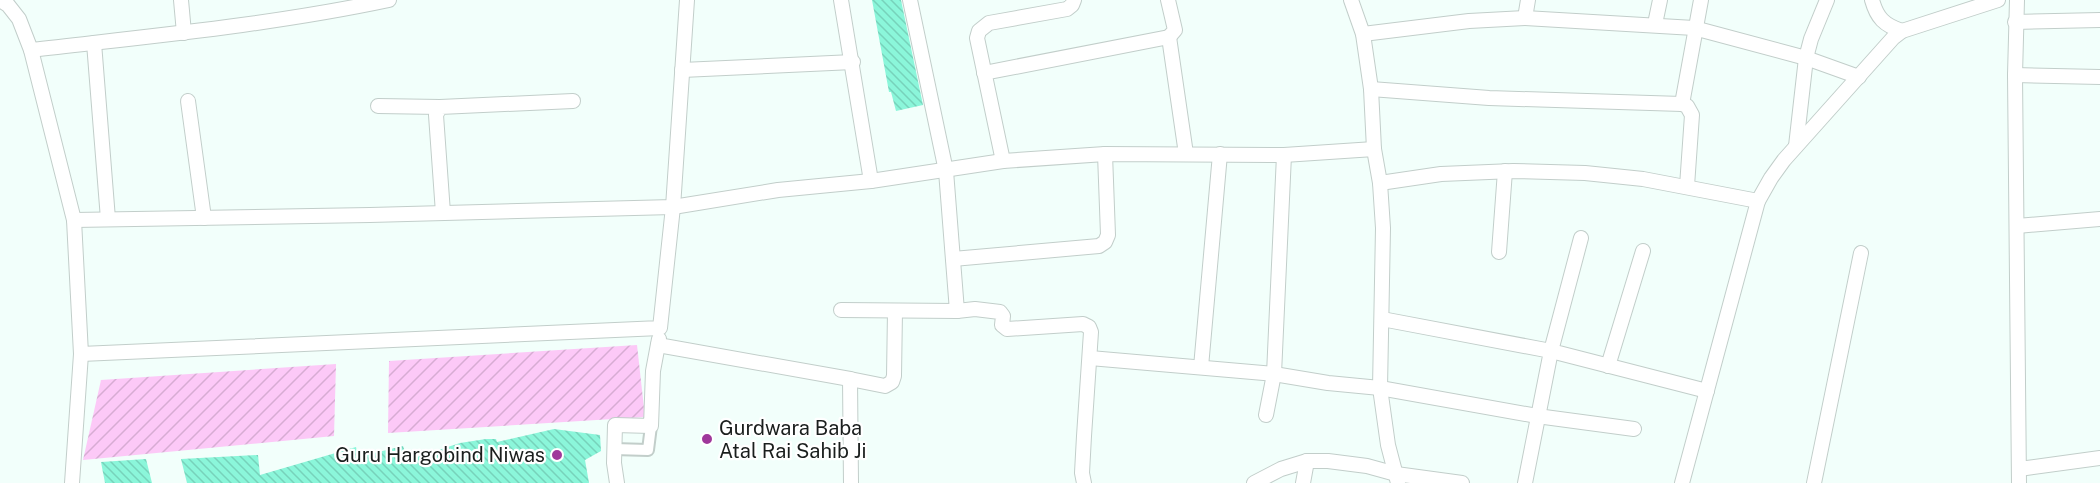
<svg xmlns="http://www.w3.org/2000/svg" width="2100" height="483" font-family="'Public Sans',sans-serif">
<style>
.garden{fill:url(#garden-furrows)}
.building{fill:url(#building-back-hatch)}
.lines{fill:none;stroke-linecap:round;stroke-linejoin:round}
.pedestrian-casing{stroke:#c2ceca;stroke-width:14}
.minor-casing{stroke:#c2ceca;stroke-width:16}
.pedestrian{stroke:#fff;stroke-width:10}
.minor{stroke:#fff;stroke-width:14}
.poi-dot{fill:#9f389b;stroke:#fff;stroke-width:2}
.labels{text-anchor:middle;stroke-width:4.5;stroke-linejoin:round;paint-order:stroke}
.poi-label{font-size:20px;fill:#1a1e1d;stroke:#fff;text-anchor:start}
</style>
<defs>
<pattern id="garden-furrows" width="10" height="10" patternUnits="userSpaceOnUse" patternTransform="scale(1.5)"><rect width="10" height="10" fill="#fcc9f7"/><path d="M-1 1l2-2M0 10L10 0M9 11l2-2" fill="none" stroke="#d7acd3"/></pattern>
<pattern id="building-back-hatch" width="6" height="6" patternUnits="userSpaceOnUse" patternTransform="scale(1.5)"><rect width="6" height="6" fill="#8bf6da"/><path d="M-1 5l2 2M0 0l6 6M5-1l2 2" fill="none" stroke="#77d2bb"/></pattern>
</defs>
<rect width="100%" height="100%" fill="#f2fffb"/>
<!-- garden -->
<g class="garden">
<polygon points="637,345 645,417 388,433 389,361"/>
<polygon points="336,364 334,436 83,460 101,380"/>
</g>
<!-- building -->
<g class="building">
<polygon points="872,0 901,0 923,105 896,111 891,92 889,92"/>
<polygon points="554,429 600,435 601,451 585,460 589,483 187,483 181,459 258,455 260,475 356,447 358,457 403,446 408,460 460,443 486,439 496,439 497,442"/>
<polygon points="146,459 152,483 105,483 101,462"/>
</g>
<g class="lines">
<!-- pedestrian casing -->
<g class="pedestrian-casing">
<polyline id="pedestrian" points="614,449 648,450 651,426"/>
</g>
<!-- minor casing -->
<g class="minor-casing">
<g id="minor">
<polyline points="0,0 8,5 19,19 31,50 74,220 81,354 660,328 673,207 687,0"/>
<polyline points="181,0 184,33"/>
<polyline points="841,0 871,181"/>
<polyline points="1168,0 1175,30 1169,37"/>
<polyline points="1351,0 1363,34 1371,89 1374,149"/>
<path d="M1872 0C1877 18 1884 25 1902 31"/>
<polyline points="2017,0 2015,75 2019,483"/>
<polyline points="1525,18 1528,0"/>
<polyline points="2015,22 2100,20"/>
<polyline points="1655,24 1660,0"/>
<polyline points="1363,34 1469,21 1525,18 1694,28 1806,58 1859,77"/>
<polyline points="94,43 108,219"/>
<path d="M31 50C151 36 271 25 389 0"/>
<polyline points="682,70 853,62"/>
<polyline points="984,73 1169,37 1186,154"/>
<polyline points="2015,75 2100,77"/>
<polyline points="1371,89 1489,98 1682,104"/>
<polyline points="188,101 204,218"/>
<polyline points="378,106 440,107"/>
<polyline points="1796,146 1806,58 1811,39 1827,0"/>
<polyline points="1003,161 977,38 979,31 989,23 1067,9 1072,5 1074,0"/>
<polyline points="1380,183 1441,174 1513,171 1585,173 1643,179 1758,201 1771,178 1784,160 1893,38 1902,31 1998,0"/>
<polyline points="1687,186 1692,115 1687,106 1682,104 1701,0"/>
<polyline points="443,213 436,115 440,107 573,101"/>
<polyline points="74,220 370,215 673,207 778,190 871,181 1003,161 1105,154 1284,155 1374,149 1380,183 1383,228 1380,388 1388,445 1398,483"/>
<polyline points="2017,226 2100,219"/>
<polyline points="1581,238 1551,351 1707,391"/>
<polyline points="1499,252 1505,171"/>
<polyline points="953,259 1099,246 1105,242 1108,235 1105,154"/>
<polyline points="841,310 957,311 946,171 910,0"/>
<polyline points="957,311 975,309 1000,312 1003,316 1002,325 1007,329 1083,324 1089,327 1091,332 1084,436 1082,473 1084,483"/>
<polyline points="1382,319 1551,351 1525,483"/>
<polyline points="658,345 850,379 851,483"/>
<polyline points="1090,358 1274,374 1328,383 1380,388 1537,416 1634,429"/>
<polyline points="1608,366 1643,251"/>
<polyline points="1201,367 1220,154"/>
<polyline points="850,379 885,386 892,382 894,376 895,311"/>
<polyline points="1266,415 1274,374 1284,155"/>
<polyline points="2019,469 2100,458"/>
<polyline points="72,483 81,354"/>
<polyline points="617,483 614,463 615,425 651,426 653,371 659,339"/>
<polyline points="1254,483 1281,469 1307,461"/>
<polyline points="1303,483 1307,461 1328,461 1367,466 1396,474 1462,483"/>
<polyline points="1682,483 1758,201"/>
<polyline points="1814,483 1861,253"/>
</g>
</g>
<!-- pedestrian -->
<use href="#pedestrian" class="pedestrian"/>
<!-- minor -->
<use href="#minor" class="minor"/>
</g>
<!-- markers -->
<g class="poi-dot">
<circle cx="707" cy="439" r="6"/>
<circle cx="557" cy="455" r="6"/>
</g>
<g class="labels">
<!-- poi labels -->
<g class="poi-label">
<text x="719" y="435">Gurdwara Baba<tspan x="719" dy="23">Atal Rai Sahib Ji</tspan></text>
<text x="545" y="462" text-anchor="end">Guru Hargobind Niwas</text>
</g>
</g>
</svg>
